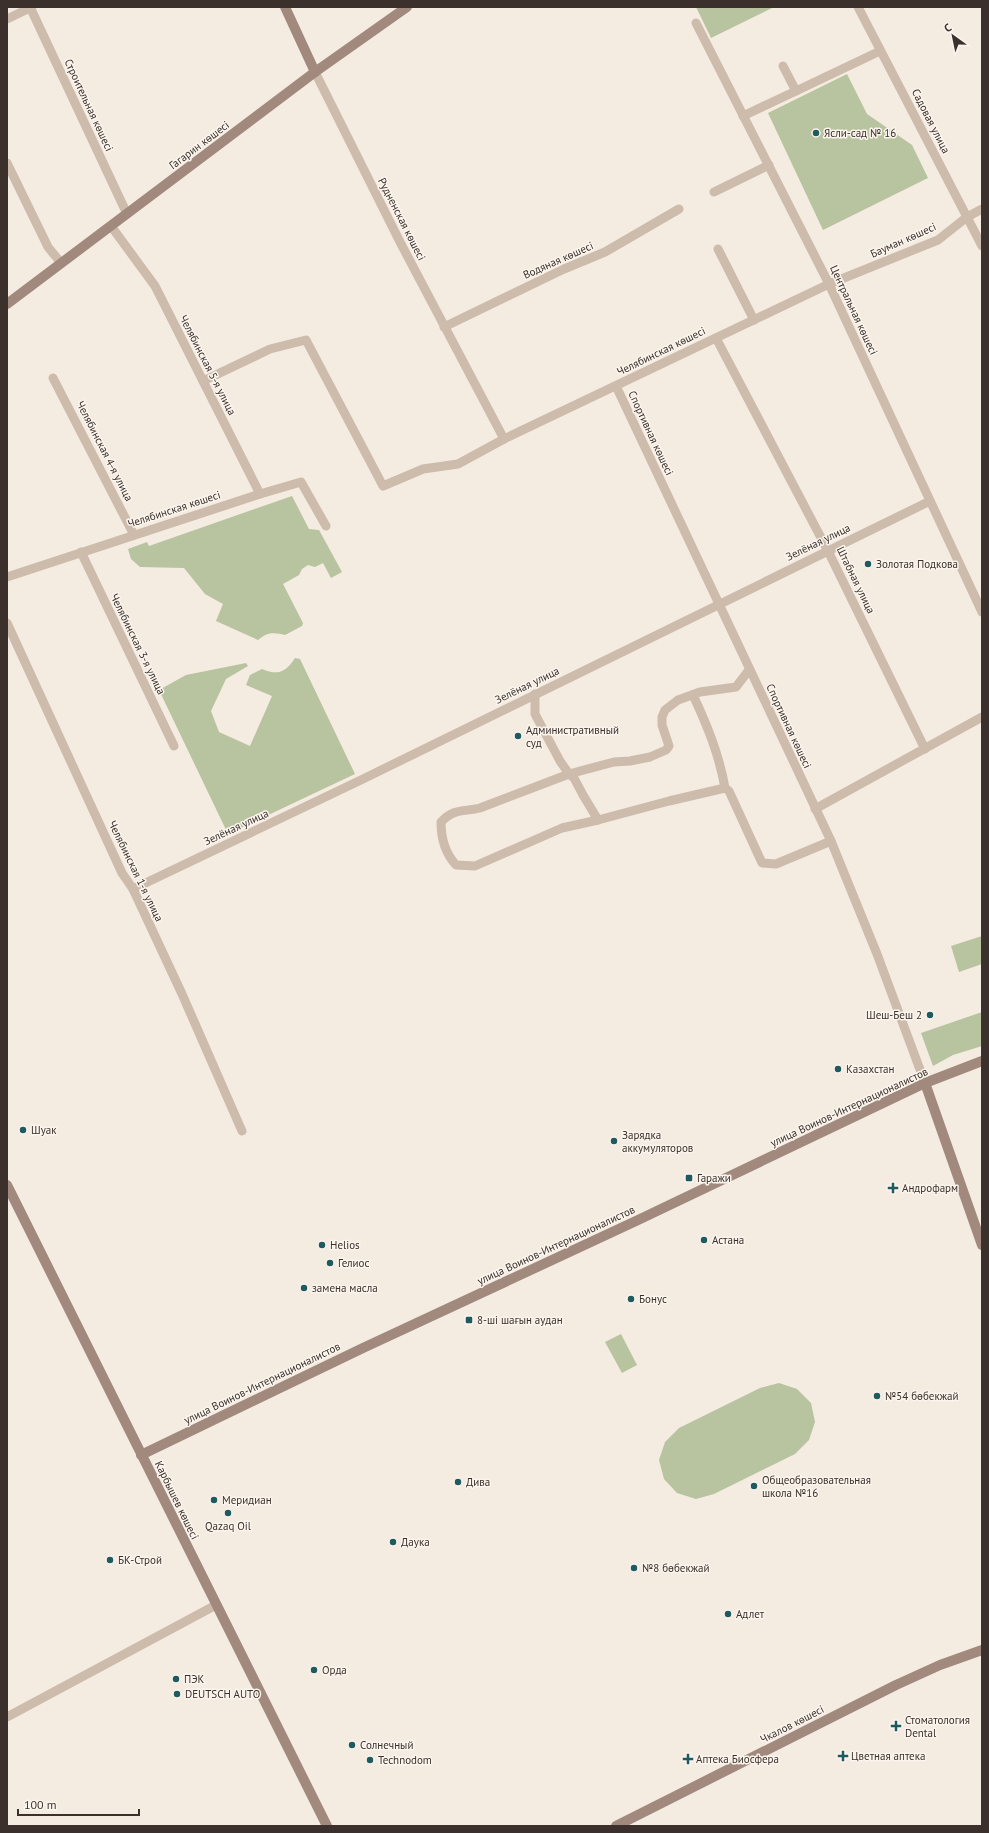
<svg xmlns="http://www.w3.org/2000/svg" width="989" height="1833" font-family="'PT Sans',sans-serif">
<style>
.green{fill:#b8c4a0}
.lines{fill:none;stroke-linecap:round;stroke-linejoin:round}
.street{stroke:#cdbbac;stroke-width:9}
.secondary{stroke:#a18a7d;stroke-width:10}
.poi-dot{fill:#1f5a5e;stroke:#fbf5ee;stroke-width:1.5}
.labels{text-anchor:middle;stroke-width:3;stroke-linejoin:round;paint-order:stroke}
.street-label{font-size:11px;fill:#3b302b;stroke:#fbf5ee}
.poi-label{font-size:11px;fill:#3b302b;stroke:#fbf5ee;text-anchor:start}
</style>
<rect width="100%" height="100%" fill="#f4ebe1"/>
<!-- green -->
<g class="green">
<polygon points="696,7 774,7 711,38"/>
<polygon points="847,74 867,114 912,145 928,178 823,230 768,113"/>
<path d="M292 496 309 529 319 530 342 572 331 578 323 563 315 567 308 565 302 569 299 575 283 584 303 623 302 626 285 635C274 632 267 632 258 640L216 621 223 604 205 594 184 568 140 567 131 559 128 549 147 542 149 546Z"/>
<path d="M295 658 300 659 355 774 228 834 159 690 186 675 246 663 248 666 226 679 211 711 219 732 250 746 272 696 246 685 250 675 262 669C278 676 286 672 295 658Z"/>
<polygon points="982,936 982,964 959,972 951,946"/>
<polygon points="982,1012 982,1046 953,1055 933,1066 921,1033"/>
<polygon points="621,1334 637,1365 622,1373 605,1342"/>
<polygon points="779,1383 797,1389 811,1403 815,1422 809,1440 795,1454 714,1494 696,1499 677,1493 664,1479 659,1460 665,1442 679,1428 760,1388"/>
</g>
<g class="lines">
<!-- street -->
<g class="street">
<polyline points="30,7 127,214"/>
<polyline points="858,7 982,246"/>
<polyline points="7,19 32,7"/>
<polyline points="696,23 829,284 982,612"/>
<polyline points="315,72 400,242 504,439"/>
<polyline points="796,91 880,51"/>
<polyline points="743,116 796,91 783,66"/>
<polyline points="7,163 48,247 61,263"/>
<polyline points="714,192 769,165"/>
<polyline points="111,226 155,286 260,494"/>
<polyline points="718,249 754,320"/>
<polyline points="444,327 564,269 605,252 679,209"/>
<polyline points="716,338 828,551 925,749"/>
<polyline points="53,378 134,535"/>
<polyline points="203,381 270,349 306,340 383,486 423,469 458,464 504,439 829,284 938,240 967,217 982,209"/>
<polyline points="616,386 831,841 877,954 925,1083"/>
<polyline points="81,552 174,746"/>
<polyline points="7,577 260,494 301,482 326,526"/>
<polyline points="7,623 122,873 133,889 182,994 242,1131"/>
<polyline points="535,694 535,714 560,761 569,774 574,778 583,795 598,820 669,801 725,788 729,791 762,863 776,864 831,841"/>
<path d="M693 695C707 725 719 754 725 788"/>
<polyline points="815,809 982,717"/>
<path d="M598 820 562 828 475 866 456 865C445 853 441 838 441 822 454 808 464 812 480 808L569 774 614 762 630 761 650 757 666 750 669 746 662 725V717L665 710 678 700 700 692 736 687 749 670"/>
<polyline points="133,889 363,779 930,501"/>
<polyline points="7,1717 216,1605"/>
</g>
<!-- secondary -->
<g class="secondary">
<polyline points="285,7 315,72"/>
<polyline points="7,304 315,72 407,7"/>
<polyline points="925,1083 982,1245"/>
<polyline points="7,1185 327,1826"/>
<polyline points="141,1455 363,1348 636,1221 925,1083 982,1061"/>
<polyline points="616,1826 896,1685 940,1665 982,1650"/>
</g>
</g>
<!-- markers -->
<g class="poi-dot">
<circle cx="816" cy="133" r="4"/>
<circle cx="868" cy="564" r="4"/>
<circle cx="518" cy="736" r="4"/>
<circle cx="930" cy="1015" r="4"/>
<circle cx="838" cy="1069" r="4"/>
<circle cx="23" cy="1130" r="4"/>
<circle cx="614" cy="1141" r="4"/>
<rect x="685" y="1174" width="8" height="8" rx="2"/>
<path d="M891 1182h4v4h4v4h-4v4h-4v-4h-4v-4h4z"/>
<circle cx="704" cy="1240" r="4"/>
<circle cx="322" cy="1245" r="4"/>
<circle cx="330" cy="1263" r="4"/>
<circle cx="304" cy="1288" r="4"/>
<circle cx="631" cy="1299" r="4"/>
<rect x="465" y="1316" width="8" height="8" rx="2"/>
<circle cx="877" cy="1396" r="4"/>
<circle cx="458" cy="1482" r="4"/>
<circle cx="754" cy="1486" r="4"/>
<circle cx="214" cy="1500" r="4"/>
<circle cx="228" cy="1513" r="4"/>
<circle cx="393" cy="1542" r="4"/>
<circle cx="110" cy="1560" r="4"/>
<circle cx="634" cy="1568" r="4"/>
<circle cx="728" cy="1614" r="4"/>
<circle cx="314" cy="1670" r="4"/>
<circle cx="176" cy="1679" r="4"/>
<circle cx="177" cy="1694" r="4"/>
<path d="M894 1720h4v4h4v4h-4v4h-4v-4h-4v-4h4z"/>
<circle cx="352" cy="1745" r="4"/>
<path d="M841 1750h4v4h4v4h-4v4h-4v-4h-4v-4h4z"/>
<path d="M686 1753h4v4h4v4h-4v4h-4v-4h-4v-4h4z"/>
<circle cx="370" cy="1760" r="4"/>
</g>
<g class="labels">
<!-- street labels -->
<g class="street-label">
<text transform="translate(89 105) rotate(65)" y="4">Строительная көшесі</text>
<text transform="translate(931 121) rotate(63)" y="4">Садовая улица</text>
<text transform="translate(199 145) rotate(-37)" y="4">Гагарин көшесі</text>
<text transform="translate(402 219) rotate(63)" y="4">Рудненская көшесі</text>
<text transform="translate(903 240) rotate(-24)" y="4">Бауман көшесі</text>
<text transform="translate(558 260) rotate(-24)" y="4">Водяная көшесі</text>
<text transform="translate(854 310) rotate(65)" y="4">Центральная көшесі</text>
<text transform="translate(661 351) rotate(-26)" y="4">Челябинская көшесі</text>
<text transform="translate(208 365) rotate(63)" y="4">Челябинская 5-я улица</text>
<text transform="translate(651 433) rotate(65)" y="4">Спортивная көшесі</text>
<text transform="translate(105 451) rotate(63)" y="4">Челябинская 4-я улица</text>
<text transform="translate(174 509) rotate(-18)" y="4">Челябинская көшесі</text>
<text transform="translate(818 542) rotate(-26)" y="4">Зелёная улица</text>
<text transform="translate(856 580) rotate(64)" y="4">Штабная улица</text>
<text transform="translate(138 644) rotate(64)" y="4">Челябинская 3-я улица</text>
<text transform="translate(527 685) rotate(-26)" y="4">Зелёная улица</text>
<text transform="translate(789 726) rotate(65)" y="4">Спортивная көшесі</text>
<text transform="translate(236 827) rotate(-25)" y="4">Зелёная улица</text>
<text transform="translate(136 871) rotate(64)" y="4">Челябинская 1-я улица</text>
<text transform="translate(849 1107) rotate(-25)" y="4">улица Воинов-Интернационалистов</text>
<text transform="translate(556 1245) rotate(-25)" y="4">улица Воинов-Интернационалистов</text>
<text transform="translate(262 1383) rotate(-26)" y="4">улица Воинов-Интернационалистов</text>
<text transform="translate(177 1500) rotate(64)" y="4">Карбышев көшесі</text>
<text transform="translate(792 1724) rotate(-27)" y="4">Чкалов көшесі</text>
</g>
<!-- poi labels -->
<g class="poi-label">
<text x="824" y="137">Ясли-сад № 16</text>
<text x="876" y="568">Золотая Подкова</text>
<text x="526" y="734">Административный<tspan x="526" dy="13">суд</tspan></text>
<text x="922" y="1019" text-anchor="end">Шеш-Беш 2</text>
<text x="846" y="1073">Казахстан</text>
<text x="31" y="1134">Шуак</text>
<text x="622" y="1139">Зарядка<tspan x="622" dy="13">аккумуляторов</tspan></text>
<text x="697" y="1182">Гаражи</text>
<text x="902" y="1192">Андрофарм</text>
<text x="712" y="1244">Астана</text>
<text x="330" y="1249">Helios</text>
<text x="338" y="1267">Гелиос</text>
<text x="312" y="1292">замена масла</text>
<text x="639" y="1303">Бонус</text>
<text x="477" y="1324">8-ші шағын аудан</text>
<text x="885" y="1400">№54 бөбекжай</text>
<text x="762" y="1484">Общеобразовательная<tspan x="762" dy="13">школа №16</tspan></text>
<text x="466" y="1486">Дива</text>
<text x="222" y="1504">Меридиан</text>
<text x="228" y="1530" text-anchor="middle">Qazaq Oil</text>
<text x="401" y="1546">Даука</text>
<text x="118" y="1564">БК-Строй</text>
<text x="642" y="1572">№8 бөбекжай</text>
<text x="736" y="1618">Адлет</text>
<text x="322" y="1674">Орда</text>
<text x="184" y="1683">ПЭК</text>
<text x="185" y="1698">DEUTSCH AUTO</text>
<text x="905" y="1724">Стоматология<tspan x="905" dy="13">Dental</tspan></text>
<text x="360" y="1749">Солнечный</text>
<text x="851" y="1760">Цветная аптека</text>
<text x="696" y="1763">Аптека Биосфера</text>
<text x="378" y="1764">Technodom</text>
</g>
</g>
<!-- border -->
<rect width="989" height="1833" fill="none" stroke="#3b302b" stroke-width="16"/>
<!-- north arrow -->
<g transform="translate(953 36) rotate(327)" stroke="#fbf5ee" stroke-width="3" paint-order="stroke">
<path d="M0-3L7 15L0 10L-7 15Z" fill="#3b302b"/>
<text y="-6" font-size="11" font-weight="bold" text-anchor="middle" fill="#3b302b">С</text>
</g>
<!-- scale -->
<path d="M18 1809v6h121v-6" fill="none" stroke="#3b302b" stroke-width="2"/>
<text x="24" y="1809" font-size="12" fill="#3b302b" stroke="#fbf5ee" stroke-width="3" paint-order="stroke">100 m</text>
</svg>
